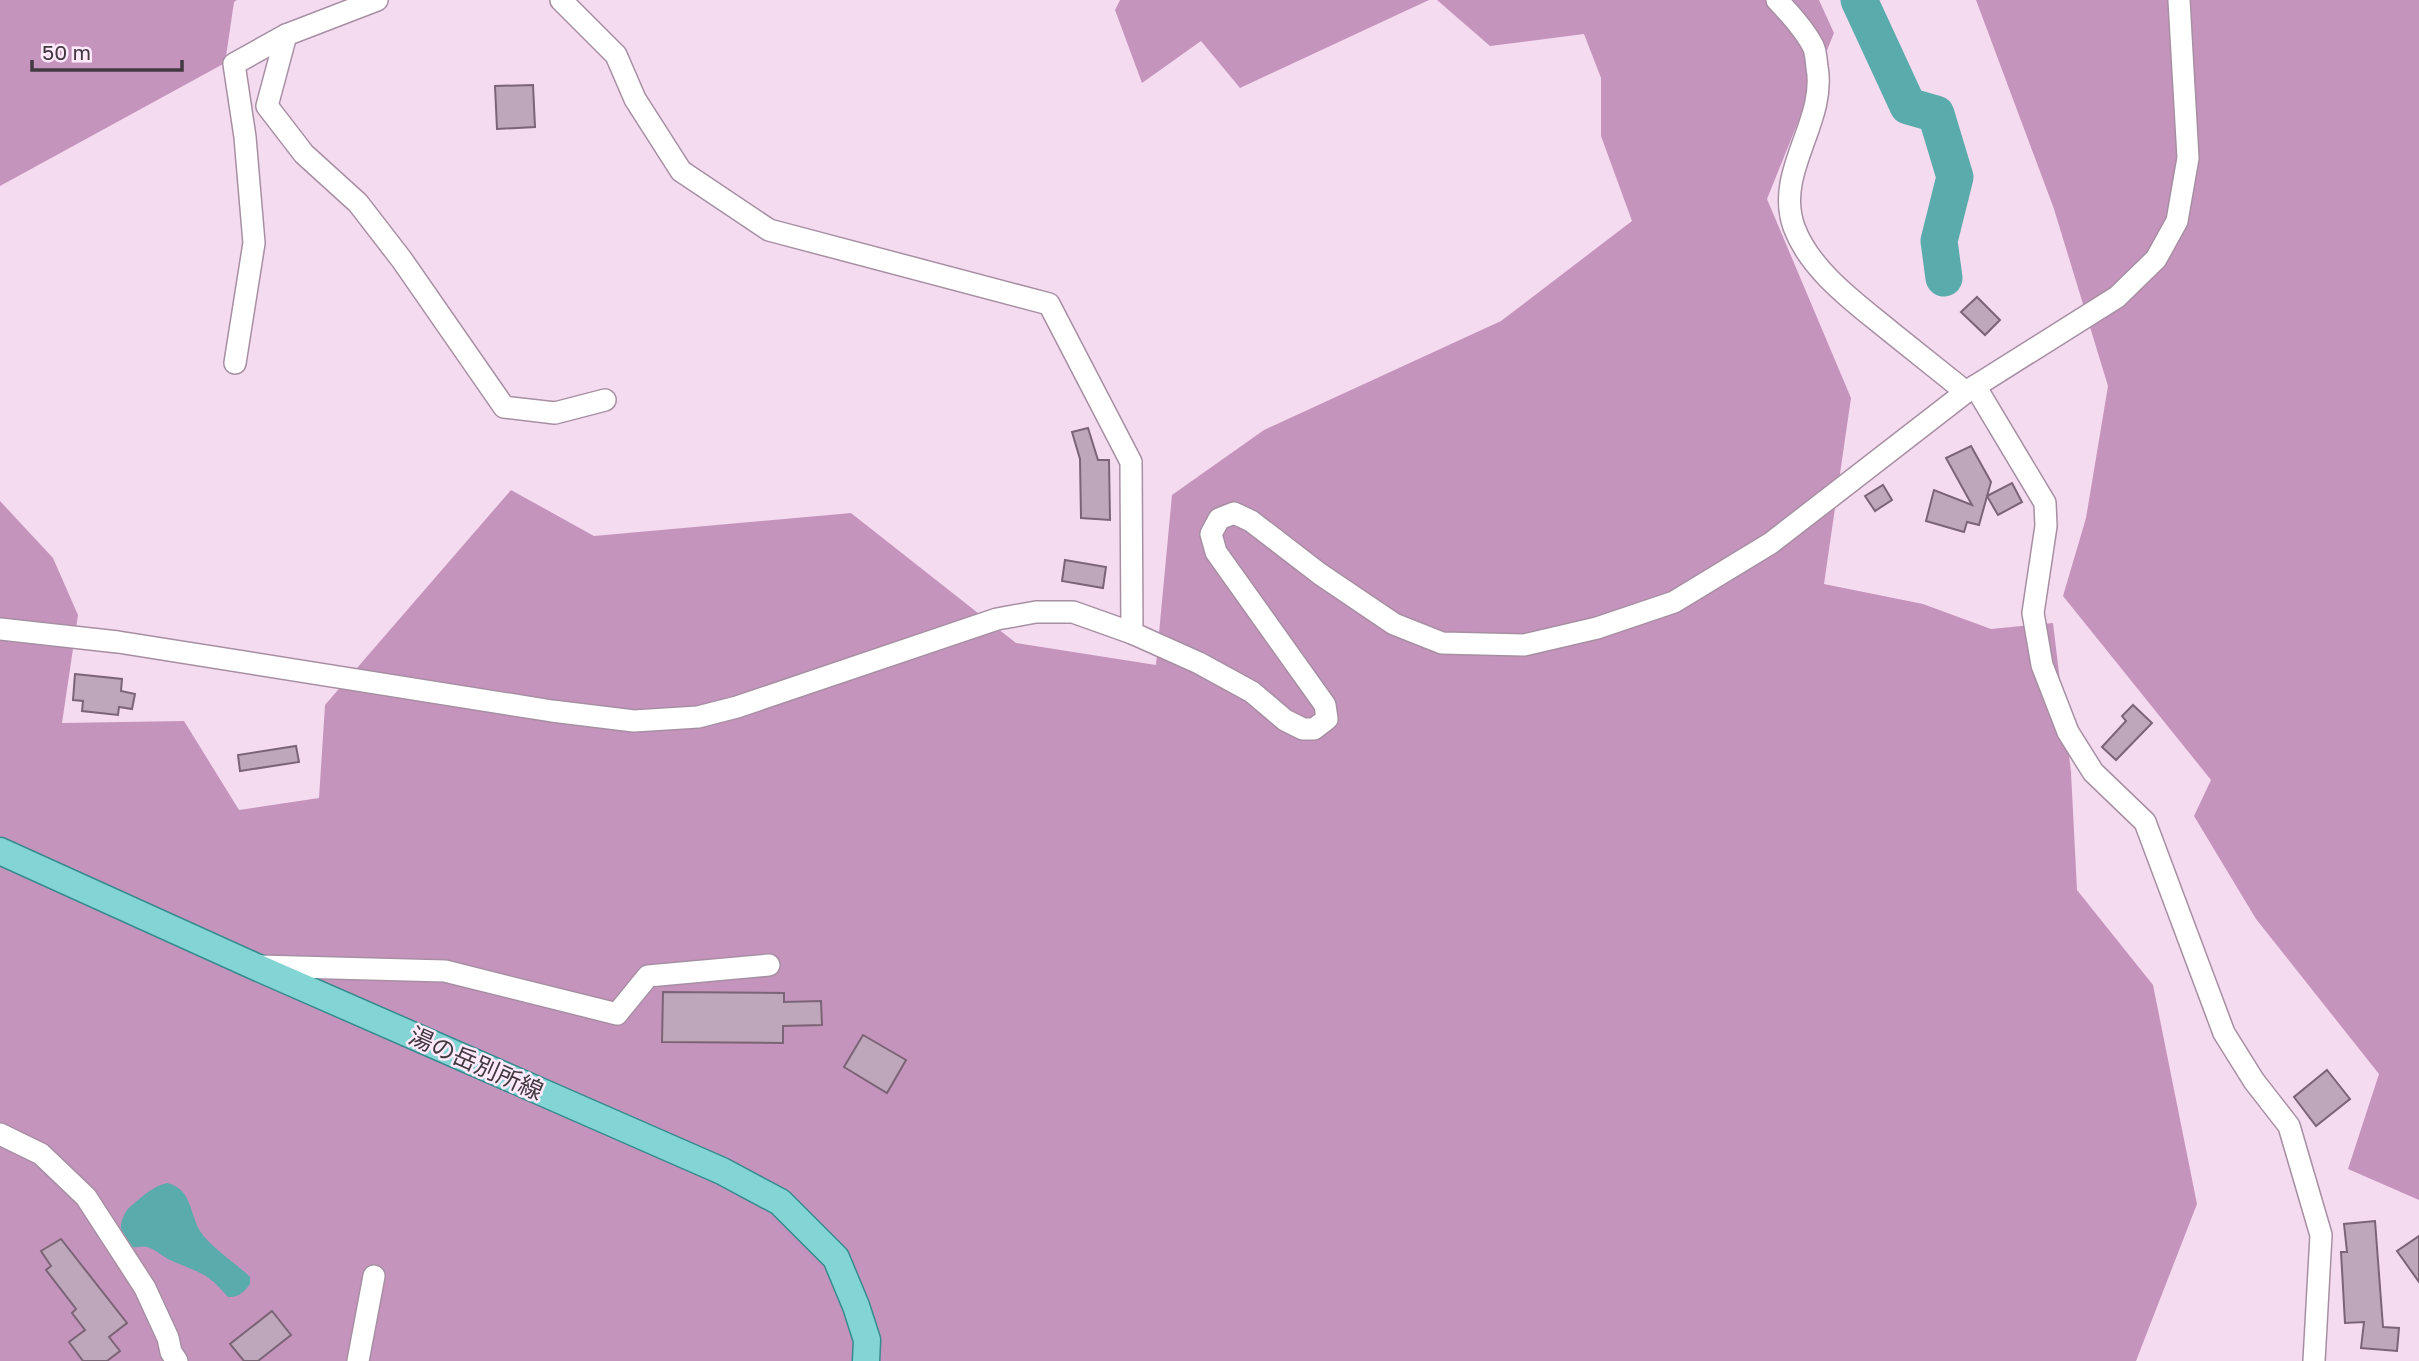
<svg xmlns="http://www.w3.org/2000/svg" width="2419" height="1361" font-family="'Golos Text','Noto Sans JP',sans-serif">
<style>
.forest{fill:#c594bd}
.water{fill:#59abac}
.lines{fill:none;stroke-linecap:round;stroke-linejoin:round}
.river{stroke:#59abac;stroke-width:37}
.building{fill:#bfa7bb;stroke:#7a6476;stroke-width:2}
.minor-casing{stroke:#a78fa3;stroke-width:24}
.major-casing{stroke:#368b8e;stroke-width:29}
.minor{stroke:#fff;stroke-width:21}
.major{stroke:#83d4d4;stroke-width:26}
.labels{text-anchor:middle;stroke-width:5;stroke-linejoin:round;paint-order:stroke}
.street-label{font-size:24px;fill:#423840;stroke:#ffeafb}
</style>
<rect width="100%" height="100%" fill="#f5dbf0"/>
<!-- forest -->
<g class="forest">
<polygon points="0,0 237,0 234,2 225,63 0,186"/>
<polygon points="1120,0 1429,0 1240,88 1201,41 1142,83 1115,10"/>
<polygon points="1437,0 1819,0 1834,33 1767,199 1851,398 1824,584 1923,604 1991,629 2053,623 2071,772 2077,890 2153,985 2197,1204 2136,1361 0,1361 0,501 53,558 78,615 62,723 184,721 239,810 319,798 325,705 511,490 594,536 851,513 1016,643 1156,665 1172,495 1264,430 1501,321 1632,221 1601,136 1601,78 1584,34 1490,46"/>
<polygon points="1976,0 2419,0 2419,1200 2348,1169 2379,1074 2256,919 2194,816 2211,780 2063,596 2086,518 2108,386 2054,209"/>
</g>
<!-- water -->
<path class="water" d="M167 1183C192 1189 189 1212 200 1231 210 1247 236 1263 250 1277V1284C244 1292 238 1298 228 1297 206 1271 199 1273 170 1260 162 1256 155 1249 147 1247 140 1245 132 1250 127 1245 116 1234 121 1214 131 1206 142 1197 153 1186 167 1183Z"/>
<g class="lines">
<!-- river -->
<polyline class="river" points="1859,0 1908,106 1936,114 1955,177 1939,241 1944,278"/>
</g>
<!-- building -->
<g class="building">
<polygon points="533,85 535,127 497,129 495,86"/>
<polygon points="1977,297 2000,320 1985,335 1961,312"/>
<polygon points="1088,428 1098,460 1109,460 1110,520 1081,518 1080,459 1072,432"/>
<polygon points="1971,446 1991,482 1979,525 1967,522 1964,532 1926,521 1934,490 1972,505 1946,458"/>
<polygon points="2012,483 2022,502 1998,515 1987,496"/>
<polygon points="1883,485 1892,500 1875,511 1865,496"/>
<polygon points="1065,560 1106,567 1103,588 1062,581"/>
<polygon points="75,674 122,679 121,691 135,694 132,709 119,707 118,715 82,711 83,701 73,700"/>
<polygon points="2133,705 2152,723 2116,760 2102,747 2126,721 2122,716"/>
<polygon points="296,746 299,762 240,771 238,755"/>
<polygon points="663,992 784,993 784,1002 821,1001 822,1025 783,1026 783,1043 662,1042"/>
<polygon points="863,1035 906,1060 887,1093 844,1067"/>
<polygon points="2327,1070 2350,1099 2316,1126 2294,1097"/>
<polygon points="2375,1221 2383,1327 2399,1328 2397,1351 2361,1348 2364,1322 2345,1323 2341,1252 2347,1252 2344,1224"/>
<polygon points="2419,1236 2419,1282 2397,1251"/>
<polygon points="61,1239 127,1323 109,1337 120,1351 107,1361 83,1361 69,1342 85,1330 72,1313 76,1309 46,1270 51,1266 41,1251"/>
<polygon points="272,1311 291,1335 258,1361 244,1361 230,1344"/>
</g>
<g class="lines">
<!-- minor casing -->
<g class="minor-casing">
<g id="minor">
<polyline points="561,0 616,55 635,99 681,171 769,230 1049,304 1131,462 1132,633"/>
<path d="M1777 0C1790 14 1804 29 1813 46 1816 52 1816 60 1817 67 1827 122 1774 172 1794 227 1810 271 1857 304 1891 332 1916 352 1941 372 1966 392"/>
<polyline points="286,35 267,106 304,154 358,203 402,260 504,407 555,413 605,400"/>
<polyline points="235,363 254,243 245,137 234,64 286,35 377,0"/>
<polyline points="1975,386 2045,503 2046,526 2033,613 2042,665 2068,732 2093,772 2145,822 2224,1033 2254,1081 2289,1126 2321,1235 2314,1361"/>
<polyline points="0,629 118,642 552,711 634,721 698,717 737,707 997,619 1036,612 1073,612 1132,633 1199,663 1252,692 1285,720 1303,729 1314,729 1327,719 1325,705 1216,552 1211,534 1219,519 1234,513 1251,521 1320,574 1394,624 1442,643 1524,645 1597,628 1674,602 1771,543 1966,392 2117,297 2156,259 2177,221 2188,158 2179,0"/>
<polyline points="259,966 445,971 617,1014 648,976 769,965"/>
<polyline points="0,1134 41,1154 86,1197 145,1288 168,1338 171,1352 177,1361"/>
<polyline points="358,1361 374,1276"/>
</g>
</g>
<!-- major casing -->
<g class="major-casing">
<polyline id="major" points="0,851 254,966 722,1171 780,1202 836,1258 856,1306 867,1340 866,1361"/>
</g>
<!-- minor -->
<use href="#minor" class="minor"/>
<!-- major -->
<use href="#major" class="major"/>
</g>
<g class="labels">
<!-- street labels -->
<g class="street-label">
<text transform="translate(476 1064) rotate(24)" y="8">湯の岳別所線</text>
</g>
</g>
<!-- scale -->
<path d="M32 60v10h150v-10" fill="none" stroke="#423840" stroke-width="3.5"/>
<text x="42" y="60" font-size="21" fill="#423840" stroke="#ffeafb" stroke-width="5" paint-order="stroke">50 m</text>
</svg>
